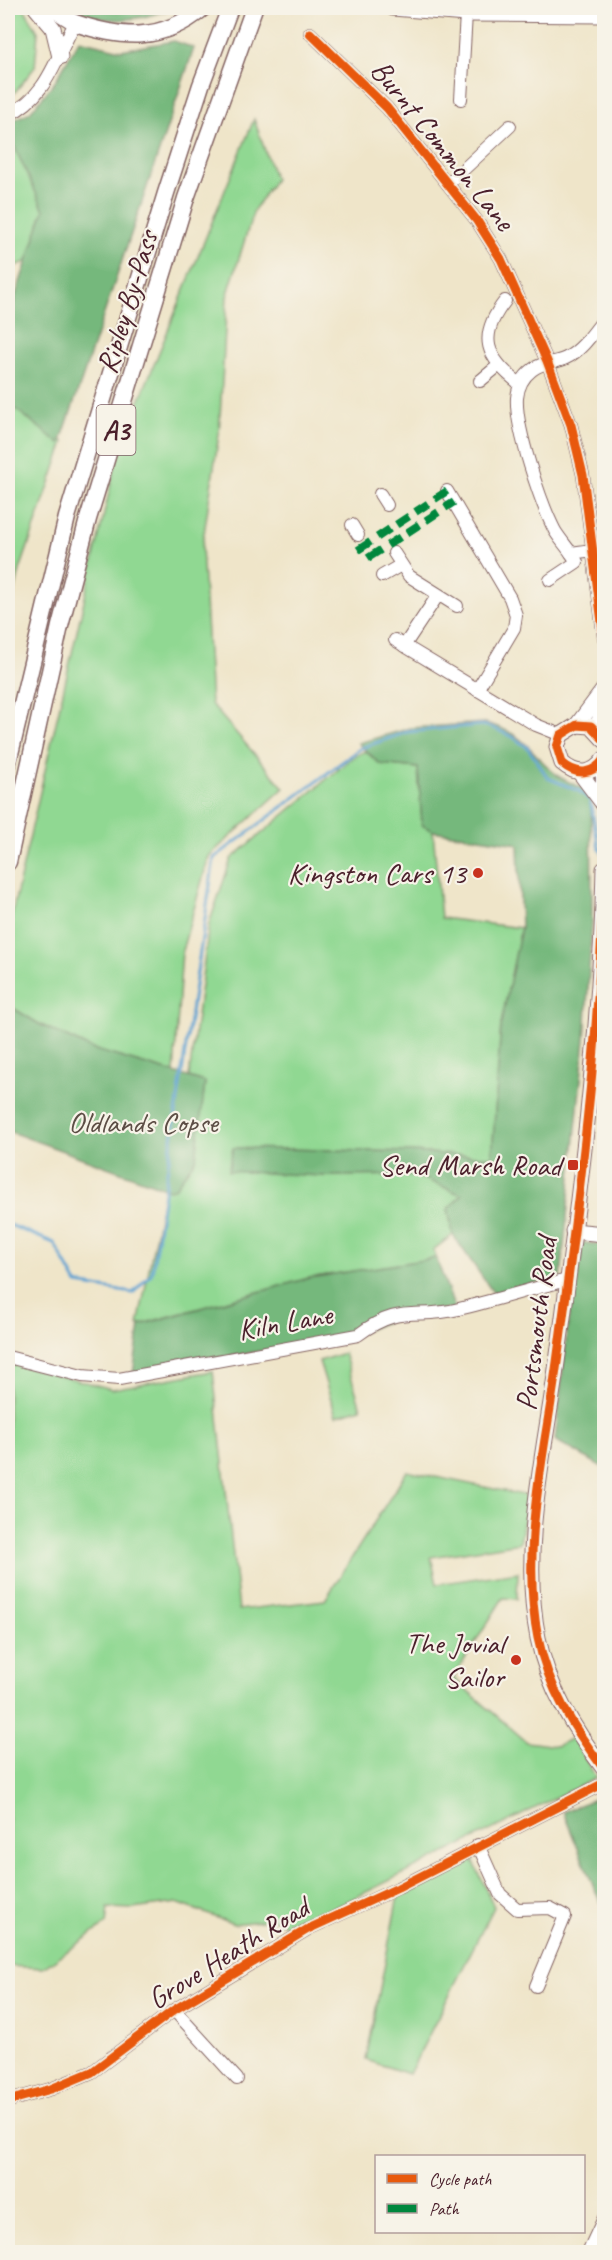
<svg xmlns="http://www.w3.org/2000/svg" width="612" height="2260" font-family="Caveat,sans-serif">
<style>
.green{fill:#90d892;stroke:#6d7c5e;stroke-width:1.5}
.forest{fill:#74b87c;stroke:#5f6c54;stroke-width:1.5}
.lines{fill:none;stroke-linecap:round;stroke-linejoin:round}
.stream{stroke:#5ca1d1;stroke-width:3}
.minor-casing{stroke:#846462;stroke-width:14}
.major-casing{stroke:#846462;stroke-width:17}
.highway-casing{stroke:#846462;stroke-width:19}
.minor{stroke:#fff;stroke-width:12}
.major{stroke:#fff;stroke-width:15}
.highway{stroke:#fff;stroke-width:16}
.quiet{stroke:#00873e;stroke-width:8;stroke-dasharray:15 8;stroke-linecap:butt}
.cycleway-casing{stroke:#f7f3e8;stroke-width:13}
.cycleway{stroke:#e8590c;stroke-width:9}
.poi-dot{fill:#c8321e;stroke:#f7f3e8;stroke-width:2}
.labels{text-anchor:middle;stroke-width:4.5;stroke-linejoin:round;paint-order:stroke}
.shield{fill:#f7f3e8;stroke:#7e5f64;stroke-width:1.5}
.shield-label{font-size:28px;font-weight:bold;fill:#4a1f2b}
.street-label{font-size:30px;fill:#4a1f2b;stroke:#f7f3e8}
.poi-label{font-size:30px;fill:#4a1f2b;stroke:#f7f3e8;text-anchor:end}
.park-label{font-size:30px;fill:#5c4d45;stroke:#f7f3e8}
</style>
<rect width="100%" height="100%" fill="#f7f3e8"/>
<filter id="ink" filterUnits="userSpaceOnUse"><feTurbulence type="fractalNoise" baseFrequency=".0167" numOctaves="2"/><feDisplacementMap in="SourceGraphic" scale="12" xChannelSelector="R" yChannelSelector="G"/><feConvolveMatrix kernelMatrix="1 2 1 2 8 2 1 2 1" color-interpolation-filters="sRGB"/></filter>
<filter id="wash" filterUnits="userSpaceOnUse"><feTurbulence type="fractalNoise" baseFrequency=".008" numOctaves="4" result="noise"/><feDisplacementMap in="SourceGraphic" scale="24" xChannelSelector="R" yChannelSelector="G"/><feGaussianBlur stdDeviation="1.35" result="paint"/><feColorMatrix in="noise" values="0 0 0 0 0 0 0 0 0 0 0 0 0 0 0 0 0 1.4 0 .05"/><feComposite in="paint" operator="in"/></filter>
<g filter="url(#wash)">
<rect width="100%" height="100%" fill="#efe5c9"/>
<!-- green -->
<g class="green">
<polygon points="8,8 24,8 38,32 35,67 8,101"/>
<polygon points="254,119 275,179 254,210 227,297 219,434 202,547 211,704 284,788 209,856 182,951 174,1073 92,1049 39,1024 8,1005 8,931 118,453"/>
<polygon points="8,133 44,210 29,261 9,268"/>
<polygon points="16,294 8,332 8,296"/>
<polygon points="8,402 64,442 20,570 8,620"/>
<polygon points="365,751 380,764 418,768 422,825 433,831 441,918 521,928 501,1024 492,1157 411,1152 233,1148 322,1176 416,1175 462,1195 448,1210 453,1235 433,1250 436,1258 309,1278 138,1325 165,1188 175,1188 196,1158 205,1082 189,1077 209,924 231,859 352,758"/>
<polygon points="344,1353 361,1408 336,1416 319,1361"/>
<polygon points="8,1362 112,1389 213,1371 239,1610 325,1600 407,1471 528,1496 520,1543 431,1557 437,1584 518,1572 517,1599 503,1598 453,1678 527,1742 556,1746 573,1738 596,1778 292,1929 274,1919 234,1924 177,1903 133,1909 108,1908 106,1924 43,1968 8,1966"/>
<polygon points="473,1860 494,1907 409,2074 366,2060 398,1896"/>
</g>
<!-- forest -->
<g class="forest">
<path d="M73 8H174C141 20 105 27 73 8Z"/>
<polygon points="79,40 121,50 174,41 194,48 60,444 8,403 8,332 16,294 44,210 8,133 8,123 30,112 54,83"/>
<path d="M485 723C523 733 527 747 553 772 563 781 579 786 591 792L592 920 585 1039 561 1276 494 1294 453 1235 448 1209 462 1195 416 1175 322 1176 228 1171 233 1148 411 1152 492 1157 501 1024 521 928 518 844 433 831 422 825 418 768 380 764 358 743 411 728Z"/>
<polygon points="8,1005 39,1024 92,1049 205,1082 196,1158 175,1188 170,1190 8,1131"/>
<polygon points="577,1242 604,1245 604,1468 555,1440"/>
<polygon points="436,1258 455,1309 412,1311 357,1334 133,1374 140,1325 309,1278"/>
<polygon points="604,1795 604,1904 600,1902 563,1812"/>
</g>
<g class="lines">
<!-- stream -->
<polyline class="stream" points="8,1227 10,1225 54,1243 77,1284 133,1293 152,1273 214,858 361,748 407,732 482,725 491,727 513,737 528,748 548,778 579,791 590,800 599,847 604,855"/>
</g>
</g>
<g filter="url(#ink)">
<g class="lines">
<!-- minor casing -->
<g class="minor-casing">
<g id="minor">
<polyline points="310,33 387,108 477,221 501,259 547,361 571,425 583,475 604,638"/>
<polyline points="461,99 466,14"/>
<path d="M8 115C48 96 55 59 75 23"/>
<polyline points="448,184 510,126"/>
<path d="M505 301C477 337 486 358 520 384"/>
<polyline points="480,381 498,366"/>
<polyline points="447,491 510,598 516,615 514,628 477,690"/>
<polyline points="380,494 387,505"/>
<polyline points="352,525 358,535"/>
<path d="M593 550 571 553C566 546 560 539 555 531 541 504 515 427 517 398 518 387 523 377 532 370 543 361 554 364 566 358 582 350 593 333 604 319"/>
<polyline points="394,553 409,576 457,606"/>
<polyline points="382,576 401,565"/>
<polyline points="550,580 577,562 571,553"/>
<polyline points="395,640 536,725 561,735"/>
<polyline points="404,646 438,595"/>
<path d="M8 1357 82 1376 119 1379 358 1335C401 1303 415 1320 459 1309 495 1300 531 1289 567 1280"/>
<polyline points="478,1845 500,1894 517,1909 550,1908 565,1916 536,1986"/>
<polyline points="174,2010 237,2079"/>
<polyline points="8,2101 51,2089 92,2072 174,2010 308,1929 398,1888 604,1783"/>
<polyline points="594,2252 589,2250 604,2218"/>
</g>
</g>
<!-- major casing -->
<g class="major-casing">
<g id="major">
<polyline points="36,8 53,28 60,57"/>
<polyline points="51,8 75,23"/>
<polyline points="393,8 466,14 604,15"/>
<polyline points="577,725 604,689"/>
<polyline points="597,730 604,701"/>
<path d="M604 740 591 726 577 725 561 735 557 747 562 763C577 776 593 775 604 759"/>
<polyline points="603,761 604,803"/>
<polyline points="580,773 604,805"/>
<path d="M604 869C601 1033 579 1199 557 1362 545 1452 520 1547 538 1638 548 1688 574 1729 604 1769"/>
<polyline points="573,1231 604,1234"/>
</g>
</g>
<!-- highway casing -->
<g class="highway-casing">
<g id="highway">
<path d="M75 23C123 39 162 42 203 8"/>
<polyline points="8,762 67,517 166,193 201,85 230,8"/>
<polyline points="8,862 60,626 88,519 186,198 254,8"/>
</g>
</g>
<!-- minor -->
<use href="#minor" class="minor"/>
<!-- major -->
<use href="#major" class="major"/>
<!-- highway -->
<use href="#highway" class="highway"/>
<!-- quiet -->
<g class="quiet">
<polyline points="358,550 447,491"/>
<polyline points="368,558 454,502"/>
</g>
<!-- cycleway casing -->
<g class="cycleway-casing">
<g id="cycleway">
<polyline points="310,33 387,108 477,221 501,259 547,361 571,425 583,475 604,638"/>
<path d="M604 740 591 726 577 725 561 735 557 747 562 763C577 776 593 775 604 759"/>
<path d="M604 869C601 1033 579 1199 557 1362 545 1452 520 1547 538 1638 548 1688 574 1729 604 1769"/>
<polyline points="8,2101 51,2089 92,2072 174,2010 308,1929 398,1888 604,1783"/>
</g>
</g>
<!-- cycleway -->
<use href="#cycleway" class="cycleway"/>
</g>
</g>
<!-- markers -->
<g class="poi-dot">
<circle cx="478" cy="873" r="6"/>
<rect x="567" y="1159" width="12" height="12" rx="3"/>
<circle cx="516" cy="1660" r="6"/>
</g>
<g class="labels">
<!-- shield labels -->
<rect class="shield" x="96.5" y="405" width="39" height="50" rx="4.5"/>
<g class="shield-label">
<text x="116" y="440">A3</text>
</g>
<!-- street labels -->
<g class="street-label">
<text transform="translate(443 145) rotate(51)" y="10">Burnt Common Lane</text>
<text transform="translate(127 302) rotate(-73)" y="10">Ripley By-Pass</text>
<text transform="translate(285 1322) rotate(-10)" y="10">Kiln Lane</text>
<text transform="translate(536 1324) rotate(-83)" y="10">Portsmouth Road</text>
<text transform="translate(228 1953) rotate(-32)" y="10">Grove Heath Road</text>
</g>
<!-- poi labels -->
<g class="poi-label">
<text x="466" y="883">Kingston Cars 13</text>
<text x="561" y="1175">Send Marsh Road</text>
<text x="504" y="1653">The Jovial<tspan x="504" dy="34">Sailor</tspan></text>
</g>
<!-- park labels -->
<g class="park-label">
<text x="143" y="1132">Oldlands Copse</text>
</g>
</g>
<!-- margin -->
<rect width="612" height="2260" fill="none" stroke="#f7f3e8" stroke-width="30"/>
<!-- legend -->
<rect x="375" y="2155" width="210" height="78" fill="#f7f3e8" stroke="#b29e9c" stroke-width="1.5"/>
<rect x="387" y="2174" width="30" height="9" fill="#e8590c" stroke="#b29e9c" stroke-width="1.5"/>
<text x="429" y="2185" font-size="18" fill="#4a1f2b">Cycle path</text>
<rect x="387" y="2204" width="30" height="9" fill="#00873e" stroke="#b29e9c" stroke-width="1.5"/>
<text x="429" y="2215" font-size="18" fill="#4a1f2b">Path</text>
</svg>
